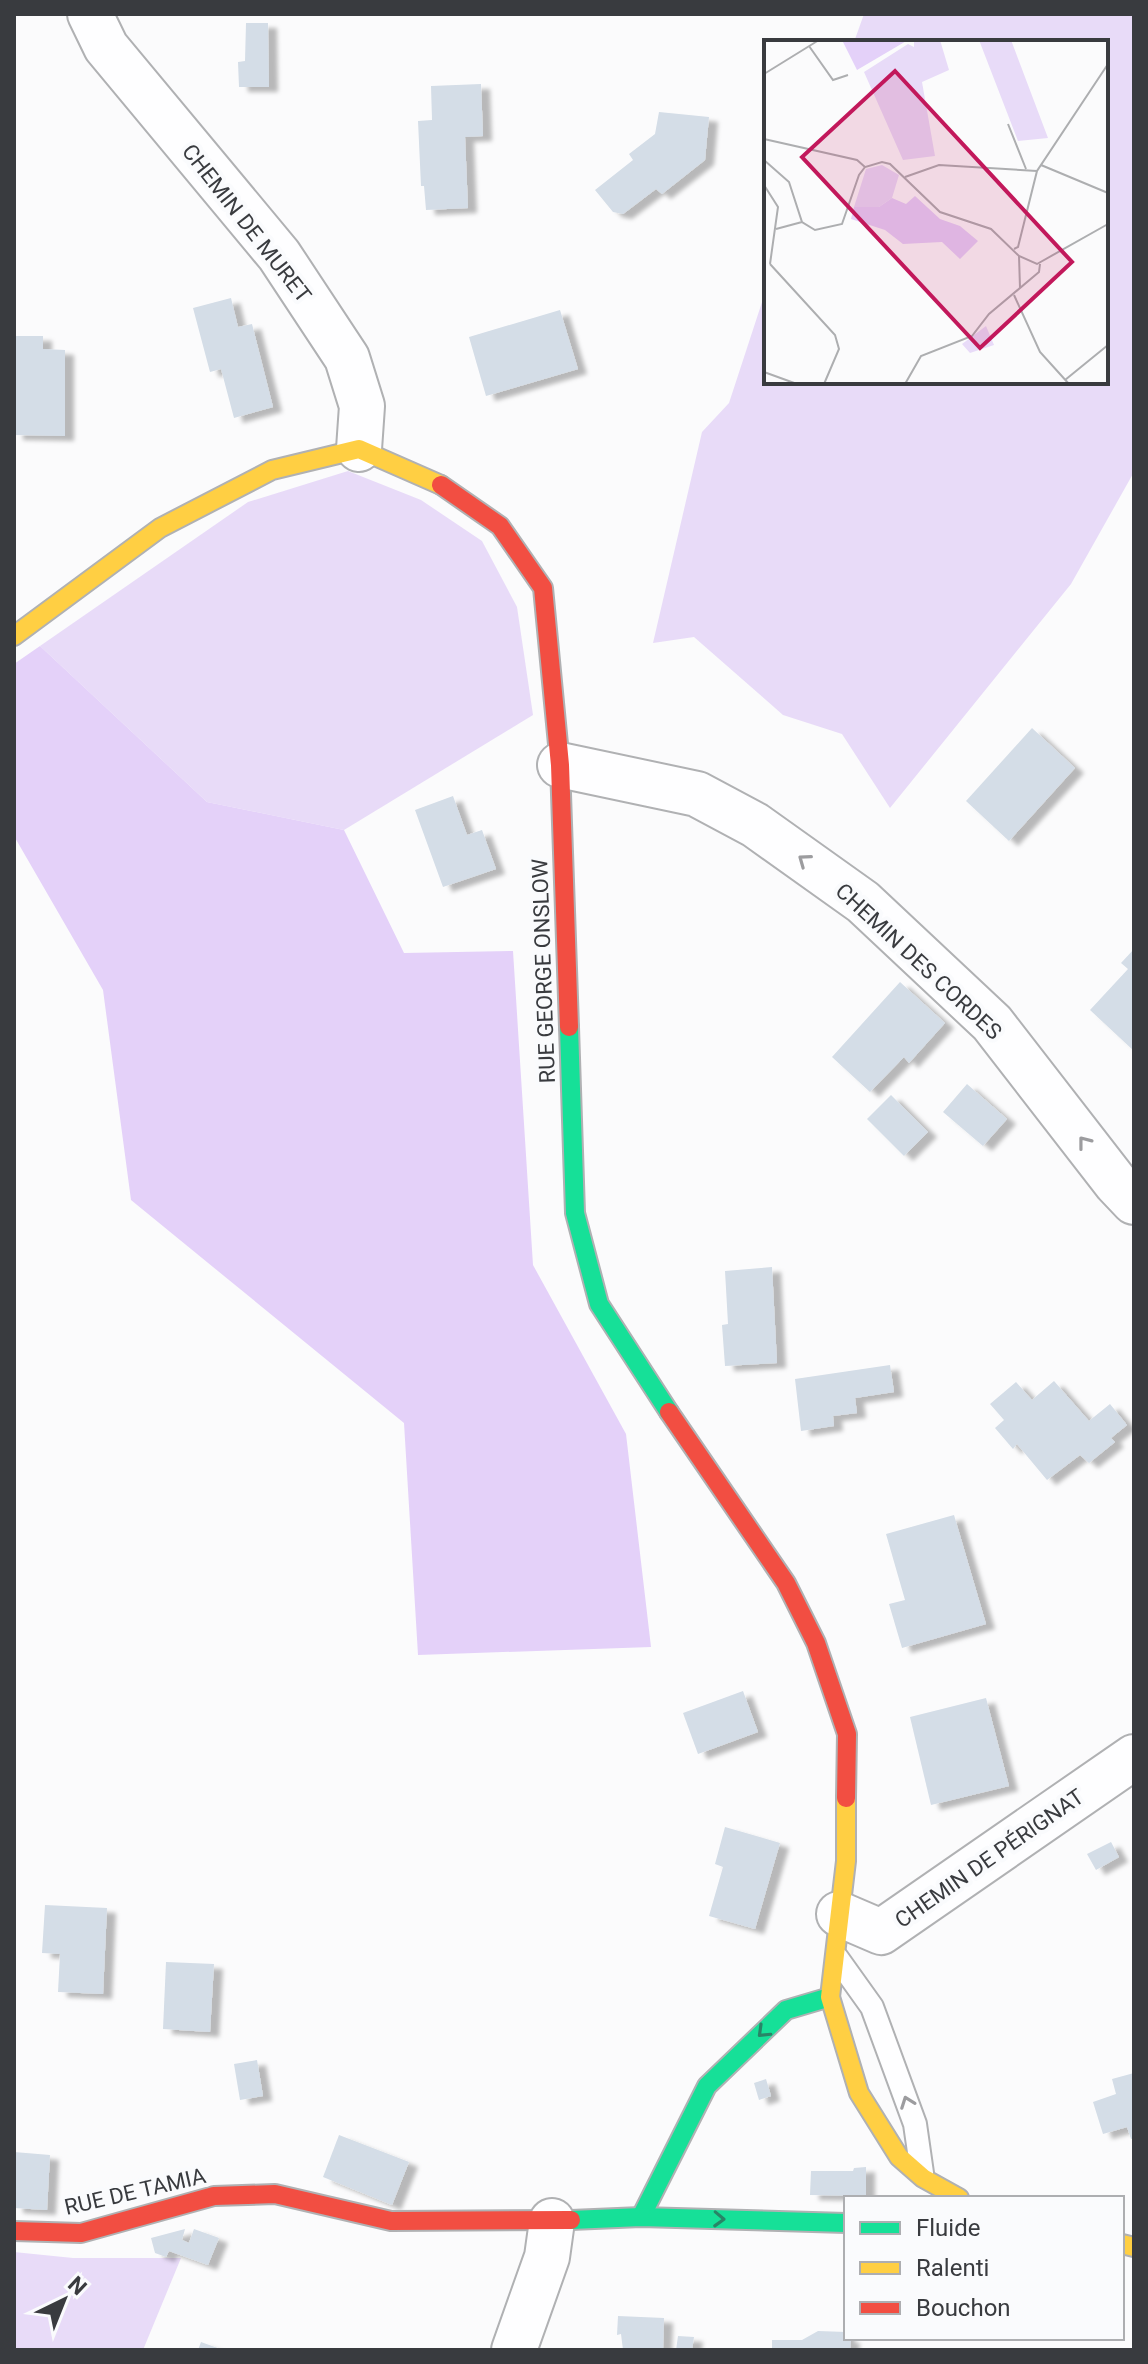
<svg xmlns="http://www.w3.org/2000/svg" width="1148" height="2364" font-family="Roboto,sans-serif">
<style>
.green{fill:#e8dbf8}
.forest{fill:#e4d1f9}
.building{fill:#d4dde7;filter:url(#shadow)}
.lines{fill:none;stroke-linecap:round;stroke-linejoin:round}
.lane-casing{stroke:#b0b1b3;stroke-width:26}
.street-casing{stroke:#b0b1b3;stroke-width:48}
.fast-casing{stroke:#b0b1b3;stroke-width:22}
.slow-casing{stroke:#b0b1b3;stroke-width:22}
.jam-casing{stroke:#b0b1b3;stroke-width:22}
.lane{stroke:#fefeff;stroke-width:22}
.street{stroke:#fefeff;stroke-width:44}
.fast{stroke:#16e098;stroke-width:18}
.slow{stroke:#ffcf43;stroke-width:18}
.jam{stroke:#f24e42;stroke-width:18}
.oneway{stroke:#9c9c9f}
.oneway2{stroke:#298567}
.labels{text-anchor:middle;stroke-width:8;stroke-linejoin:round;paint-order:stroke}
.street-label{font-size:22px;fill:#393b3f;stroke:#fafbfd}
.inset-road{fill:none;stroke:#adaeb0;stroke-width:2}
.view{fill:#c2185b;fill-opacity:0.15;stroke:#c2185b;stroke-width:4}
.inset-edge{fill:none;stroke:#393b3f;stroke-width:4}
</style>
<defs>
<filter id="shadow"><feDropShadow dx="9" dy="5" stdDeviation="2" flood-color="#0004"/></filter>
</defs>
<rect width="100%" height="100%" fill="#fbfbfc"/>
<!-- green -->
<g class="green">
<polygon points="864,14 1134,14 1134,472 1071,584 890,808 842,734 783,715 694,637 653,643 702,432 729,403 766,290 766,382 1106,382 1106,42 854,42"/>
<polygon points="348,471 421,500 482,541 517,607 533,715 344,830 207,802 40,646 248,502"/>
<polygon points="14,2252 73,2258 181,2258 143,2350 14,2350"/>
</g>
<!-- forest -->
<polygon class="forest" points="40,646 207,802 344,830 404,953 513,951 533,1265 626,1434 651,1647 418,1655 404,1423 131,1200 103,990 14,836 14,664"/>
<!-- building -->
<g class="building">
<polygon points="246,23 268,23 269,87 239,87 238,62 245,61"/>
<polygon points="481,84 483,136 465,137 468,208 426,210 424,186 421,186 418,121 432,120 431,86"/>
<polygon points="659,112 709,117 705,160 662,194 656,189 623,214 613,212 595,190 633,160 629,154 655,134"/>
<polygon points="231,298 238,327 252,324 273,407 234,418 221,369 210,372 193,308"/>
<polygon points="560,310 578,369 486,396 469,337"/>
<polygon points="14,336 43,336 43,349 65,350 65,436 14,435"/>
<polygon points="1032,728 1075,768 1009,841 966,801"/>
<polygon points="453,796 467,835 482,830 496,869 443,887 415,810"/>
<polygon points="1134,949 1134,1051 1090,1010 1128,969 1121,963"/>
<polygon points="900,982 945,1023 909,1063 904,1057 870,1092 832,1057"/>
<polygon points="967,1084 1007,1119 983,1146 943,1112"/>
<polygon points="891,1095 928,1132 904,1156 867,1119"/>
<polygon points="772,1267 777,1363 725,1366 722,1325 728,1324 725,1271"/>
<polygon points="890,1365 894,1392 855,1398 857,1413 833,1416 834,1426 801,1431 795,1379"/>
<polygon points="1054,1381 1089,1421 1110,1404 1127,1425 1111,1438 1115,1442 1089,1463 1080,1455 1047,1480 1017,1444 1013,1449 995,1428 1004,1420 990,1404 1016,1382 1032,1400"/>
<polygon points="954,1515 986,1624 902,1648 889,1604 905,1600 886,1534"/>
<polygon points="743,1691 758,1732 698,1754 683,1713"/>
<polygon points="986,1698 1009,1786 931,1805 910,1717"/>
<polygon points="725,1827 780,1843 755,1929 709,1916 723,1867 715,1864"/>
<polygon points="1111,1842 1119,1857 1096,1870 1087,1854"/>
<polygon points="45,1905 107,1908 103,1994 58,1992 60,1954 42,1953"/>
<polygon points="166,1962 214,1964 210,2032 163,2029"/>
<polygon points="257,2060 263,2096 240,2100 234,2064"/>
<polygon points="1134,2073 1134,2138 1131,2139 1127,2127 1103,2134 1093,2102 1116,2094 1112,2079"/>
<polygon points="766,2079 771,2096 759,2100 754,2083"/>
<polygon points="339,2135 409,2162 392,2205 323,2177"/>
<polygon points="14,2152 50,2155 47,2210 14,2208"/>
<polygon points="866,2167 866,2196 810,2195 811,2171 853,2171 854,2168"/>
<polygon points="185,2229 182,2240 189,2243 194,2229 219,2238 208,2265 169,2251 166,2257 155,2253 151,2238"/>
<polygon points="618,2316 664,2318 663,2350 623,2350 621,2334 617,2335"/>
<polygon points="818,2331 846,2332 846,2338 851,2338 850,2350 772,2350 772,2340 802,2340"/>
<polygon points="678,2336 694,2337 692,2350 676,2350"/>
<polygon points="201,2342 223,2350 198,2350"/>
</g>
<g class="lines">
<!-- lane casing -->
<g class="lane-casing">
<polyline id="lane" points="837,1958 872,2007 915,2124 922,2173"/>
</g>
<!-- street casing -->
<g class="street-casing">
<g id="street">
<polyline points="90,14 106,47 279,255 347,358 362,406 359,449"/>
<polyline points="560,765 697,794 755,825 863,902 992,1023 1116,1183 1134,1202"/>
<polyline points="839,1914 881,1932 1134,1757"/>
<polyline points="514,2350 547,2257 552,2221"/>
</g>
</g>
<!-- fast casing -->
<g class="fast-casing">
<g id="fast">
<polyline points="569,1027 575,1213 599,1304 669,1412"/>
<polyline points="641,2217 707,2086 786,2010 830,1997"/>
<polyline points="571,2220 641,2217 846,2223"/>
</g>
</g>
<!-- slow casing -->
<g class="slow-casing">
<g id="slow">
<polyline points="14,636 160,528 272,470 359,449 441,485"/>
<polyline points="846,1798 846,1861 830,1997 859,2093 899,2157 923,2178 959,2198"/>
<polyline points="1122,2244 1134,2247"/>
</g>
</g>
<!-- jam casing -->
<g class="jam-casing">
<g id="jam">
<polyline points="441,485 500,526 543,588 560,765 569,1027"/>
<polyline points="669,1412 786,1583 816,1643 847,1734 846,1798"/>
<polyline points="14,2231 81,2233 214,2196 275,2194 391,2221 571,2220"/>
</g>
</g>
<!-- lane -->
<use href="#lane" class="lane"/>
<!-- street -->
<use href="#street" class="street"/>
<!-- fast -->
<use href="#fast" class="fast"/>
<!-- slow -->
<use href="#slow" class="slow"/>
<!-- jam -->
<use href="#jam" class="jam"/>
</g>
<!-- one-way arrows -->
<defs><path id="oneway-chevron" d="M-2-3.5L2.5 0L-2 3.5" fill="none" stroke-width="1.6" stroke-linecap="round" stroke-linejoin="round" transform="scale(2)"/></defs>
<g class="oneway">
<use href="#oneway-chevron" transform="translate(804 860) rotate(-144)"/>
<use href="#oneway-chevron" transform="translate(1084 1142) rotate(-128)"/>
<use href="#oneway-chevron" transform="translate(907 2102) rotate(-110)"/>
</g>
<g class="oneway2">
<use href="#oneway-chevron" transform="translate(763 2032) rotate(136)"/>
<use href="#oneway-chevron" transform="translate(719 2219) rotate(2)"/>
</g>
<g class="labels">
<!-- street labels -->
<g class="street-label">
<text transform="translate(247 223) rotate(52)" y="8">CHEMIN DE MURET</text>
<text transform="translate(919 961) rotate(43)" y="8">CHEMIN DES CORDES</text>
<text transform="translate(543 971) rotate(-92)" y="8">RUE GEORGE ONSLOW</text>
<text transform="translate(989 1858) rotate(-35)" y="8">CHEMIN DE PÉRIGNAT</text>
<text transform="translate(135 2191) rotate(-13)" y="8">RUE DE TAMIA</text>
</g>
</g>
<!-- overview -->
<g transform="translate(764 40)">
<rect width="344" height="344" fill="#fbfbfc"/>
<path d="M150 0H176L185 30 158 42 171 116 139 120 100 32 144 4 150 7ZM215 0H247L284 98 254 101ZM118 125 135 135 128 158 115 167H90L102 129ZM222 286 230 305 206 313 198 304Z" fill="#e8dbf8"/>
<path d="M78 0H144L93 30ZM151 156 176 179 196 186 214 201 196 219 178 202 139 204 121 190 87 179 90 167H115L128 158 142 164Z" fill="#e4d1f9"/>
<path class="inset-road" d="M45 6 69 40 84 35M0 34 55 0M244 84 262 129M0 99 93 120 101 127M0 120 25 142 38 182 51 190 78 184 95 135 101 127 118 122 126 124 176 172 227 189 255 216 273 224 344 184M277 125 344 153M141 137 175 125 273 131M0 145 14 167 6 224M12 189 38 182M250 209 254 207 273 131 344 24M255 216 256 248M6 224 71 295 75 309 60 344M250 255 276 312 305 344M0 332 33 344M301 340 344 305M141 344 157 316 208 296 225 274 275 232 276 224"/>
<path class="view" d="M131 31 308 222 216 308 38 117Z"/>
<rect width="344" height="344" class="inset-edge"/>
</g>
<!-- border -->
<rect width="1148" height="2364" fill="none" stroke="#393b3f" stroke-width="32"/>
<!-- legend -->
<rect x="844" y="2196" width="280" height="144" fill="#fafbfd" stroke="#adaeb1" stroke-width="2"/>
<rect x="860" y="2222" width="40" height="12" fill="#16e098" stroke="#adaeb1" stroke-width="2"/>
<text x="916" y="2236" font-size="24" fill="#393b3f">Fluide</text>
<rect x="860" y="2262" width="40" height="12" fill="#ffcf43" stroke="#adaeb1" stroke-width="2"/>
<text x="916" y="2276" font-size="24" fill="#393b3f">Ralenti</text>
<rect x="860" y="2302" width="40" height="12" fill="#f24e42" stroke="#adaeb1" stroke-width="2"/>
<text x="916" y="2316" font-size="24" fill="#393b3f">Bouchon</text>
<!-- north arrow -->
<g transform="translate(64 2300) rotate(43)" stroke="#fafbfd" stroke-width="6" paint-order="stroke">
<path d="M0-6L14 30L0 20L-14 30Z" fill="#393b3f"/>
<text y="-12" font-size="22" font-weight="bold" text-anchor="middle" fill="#393b3f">N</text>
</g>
</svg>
